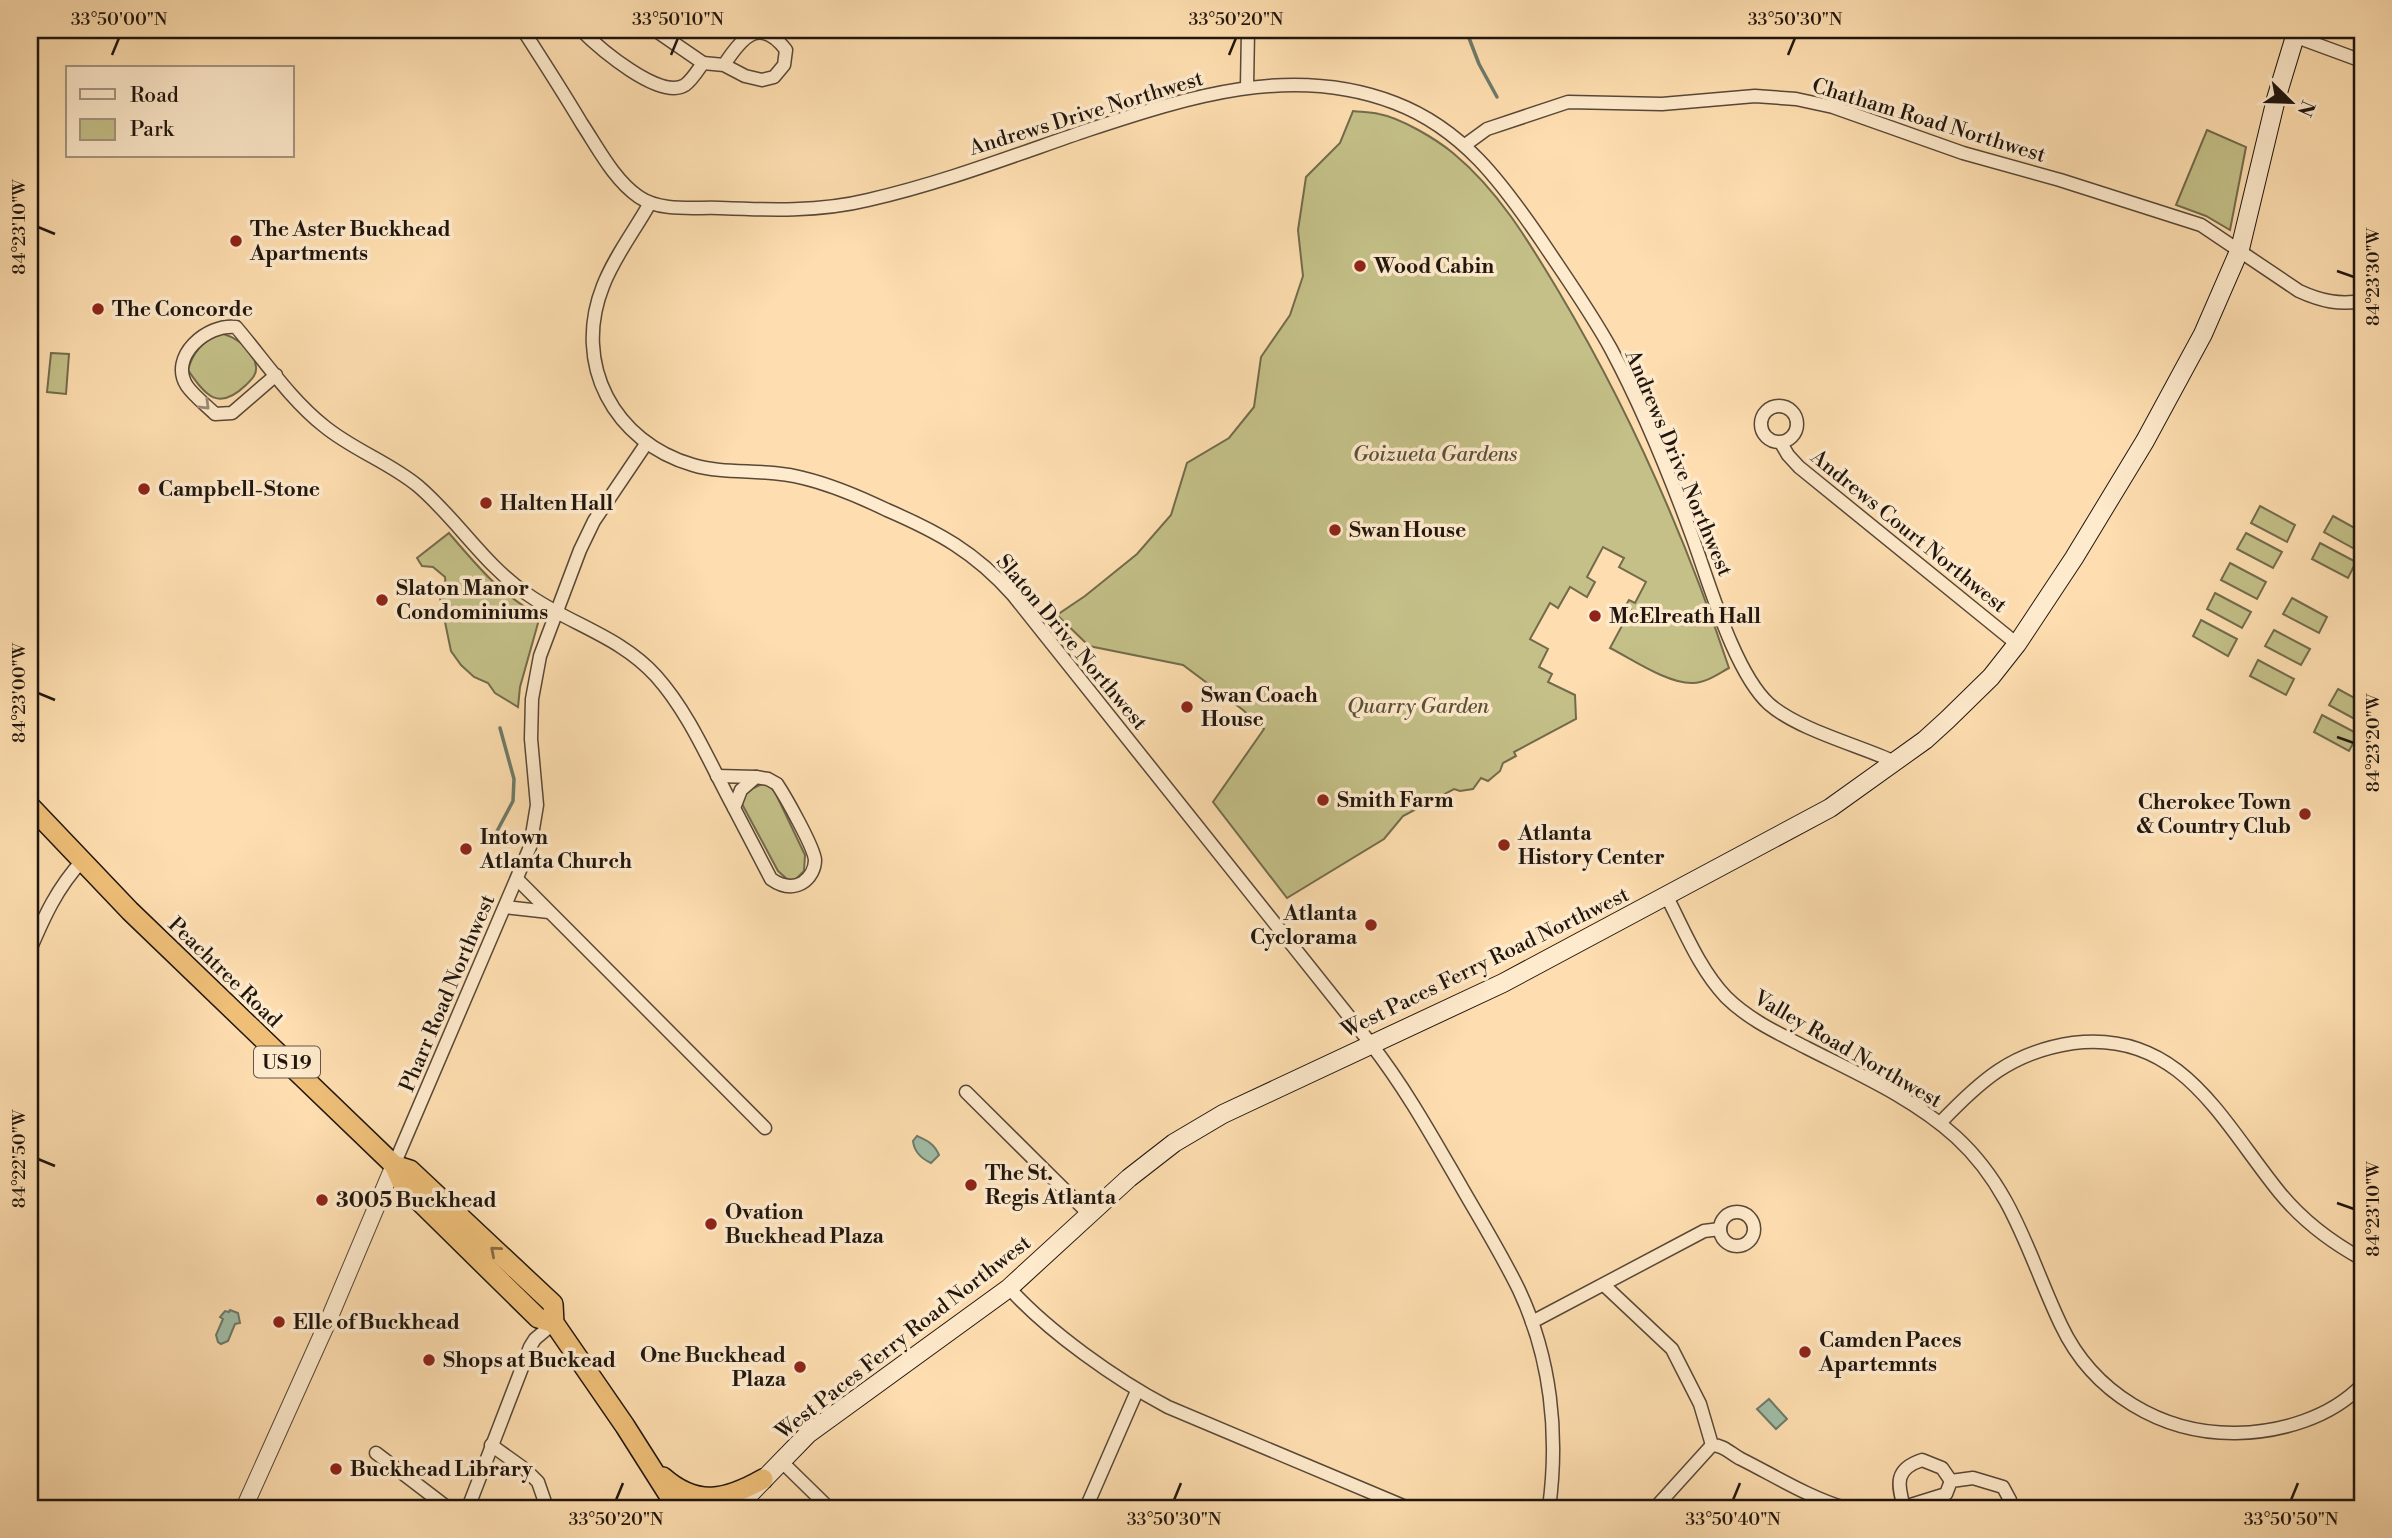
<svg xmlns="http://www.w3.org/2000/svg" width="2392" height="1538" font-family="'Libre Bodoni',serif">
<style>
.green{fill:#c4c088;stroke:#726b4c;stroke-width:2}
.water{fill:#a0bda7;stroke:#6d7a6a;stroke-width:2}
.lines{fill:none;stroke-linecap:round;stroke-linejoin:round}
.stream{stroke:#6d7a6a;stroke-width:3.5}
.minor-casing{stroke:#584837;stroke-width:15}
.tertiary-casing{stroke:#584837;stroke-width:18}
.secondary-casing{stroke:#20160f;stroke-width:20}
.trunk-casing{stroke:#20160f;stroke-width:22}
.minor{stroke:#feeacc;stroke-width:12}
.tertiary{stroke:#feeacc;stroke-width:16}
.secondary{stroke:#feeacc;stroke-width:18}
.trunk{stroke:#efbf78;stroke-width:19}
.oneway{stroke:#9a8b77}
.oneway2{stroke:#886a44}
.ticks{fill:none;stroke:#20160f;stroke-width:2.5}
.poi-dot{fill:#8f2418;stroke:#feeacc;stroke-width:2.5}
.labels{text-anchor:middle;stroke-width:7;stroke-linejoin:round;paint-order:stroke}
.shield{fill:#feeacc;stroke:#635648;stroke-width:2}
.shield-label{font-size:19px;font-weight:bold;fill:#20160f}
.street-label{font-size:21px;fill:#20160f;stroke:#feeacc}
.poi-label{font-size:21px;font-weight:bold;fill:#20160f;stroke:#feeacc;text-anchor:start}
.park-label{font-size:21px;font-style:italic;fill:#595239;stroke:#feeacc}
.neatline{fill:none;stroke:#20160f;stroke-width:2.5}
.ticks-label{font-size:18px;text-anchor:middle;fill:#20160f}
</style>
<rect width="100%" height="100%" fill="#fedeb0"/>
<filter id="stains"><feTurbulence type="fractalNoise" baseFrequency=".00286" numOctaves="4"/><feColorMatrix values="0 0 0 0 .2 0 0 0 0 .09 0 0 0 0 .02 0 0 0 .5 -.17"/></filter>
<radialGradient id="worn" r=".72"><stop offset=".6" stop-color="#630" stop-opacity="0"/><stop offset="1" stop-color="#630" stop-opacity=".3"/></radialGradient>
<!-- green -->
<g class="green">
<path d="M1353 111C1361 112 1370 112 1379 114 1401 118 1436 139 1453 153 1499 191 1529 242 1559 292 1630 411 1685 536 1729 668 1718 674 1706 683 1693 683 1668 684 1632 659 1610 648L1631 609 1626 605 1629 600 1635 603 1646 582 1619 567 1624 558 1603 547 1587 577 1595 582 1587 597 1570 587 1558 608 1550 603 1530 639 1548 649 1539 667 1552 674 1548 682 1575 695 1576 719 1514 752 1516 756 1503 763 1500 771 1488 781 1481 778 1473 789 1460 791 1454 789 1403 816 1384 839 1287 898 1213 802 1264 729 1243 710 1183 665 1089 646 1057 615 1085 596 1137 554 1171 515 1187 463 1229 438 1254 407 1261 357 1290 315 1303 276 1298 230 1306 177 1340 143Z"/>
<polygon points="2207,130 2246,147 2230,230 2206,216 2176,205"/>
<path d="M218 333C233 335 255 349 256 367 257 375 251 380 246 385 219 411 206 397 188 370 193 351 202 344 218 333Z"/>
<polygon points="51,353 69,354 66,394 47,392"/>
<polygon points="2260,506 2295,525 2287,542 2251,523"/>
<polygon points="2333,516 2362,532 2360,552 2324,532"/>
<path d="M449 533C478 567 500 594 540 616L520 687 518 707 495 693 488 683 474 677 461 665 451 651 440 598 446 590 445 577 433 567 422 566 417 558Z"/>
<polygon points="2246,533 2282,552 2273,568 2237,549"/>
<polygon points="2320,543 2356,562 2348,578 2312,559"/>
<polygon points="2230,563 2266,582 2257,599 2221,580"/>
<polygon points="2215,593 2251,612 2242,628 2207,609"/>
<polygon points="2292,598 2327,617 2319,633 2283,614"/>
<polygon points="2201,620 2237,639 2228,656 2193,636"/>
<polygon points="2274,630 2310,649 2301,665 2265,646"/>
<polygon points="2258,660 2294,679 2286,695 2250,676"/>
<polygon points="2338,689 2362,702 2362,723 2329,705"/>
<polygon points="2322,715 2358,734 2349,751 2314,732"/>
<polygon points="762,784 770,786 775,792 805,855 804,871 794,881 787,879 778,871 742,804 745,792"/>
</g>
<!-- water -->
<g class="water">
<path d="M917 1136C926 1140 934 1143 939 1155L931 1163C920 1158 914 1150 913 1141Z"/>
<polygon points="230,1310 238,1313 240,1323 235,1324 228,1341 221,1344 218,1342 216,1335 223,1319 220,1317 225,1311 229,1312"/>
<polygon points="1769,1399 1787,1419 1776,1429 1757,1409"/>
</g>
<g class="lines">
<!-- stream -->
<g class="stream">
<polyline points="1462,30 1469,38 1479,64 1497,97"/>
<polyline points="496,833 513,801 514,779 500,728"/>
</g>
<!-- minor casing -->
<g class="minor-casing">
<g id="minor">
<path d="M523 30C543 61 563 92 582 124 598 148 614 180 639 197 661 212 694 207 720 208 769 210 819 212 868 200 943 183 1015 155 1088 130 1188 97 1292 63 1395 103 1463 129 1502 183 1541 240 1565 276 1590 311 1611 349 1643 409 1669 473 1692 536 1709 582 1734 672 1769 704 1799 730 1858 745 1895 762"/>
<path d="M581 30C598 47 660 101 685 85 692 80 698 70 703 63"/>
<path d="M655 30 703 63 724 65 745 76 762 80 774 77 784 65 786 50C760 16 742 37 724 65"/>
<polyline points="2294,36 2362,61"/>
<polyline points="1247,87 1248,30"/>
<path d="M1465 145 1487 129 1568 102 1662 104 1755 96 1796 99 1833 107 1963 153 2060 180 2201 225 2299 291C2321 301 2339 305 2362 301"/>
<path d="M650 203C635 230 614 257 603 286 572 364 614 442 693 465 726 475 767 468 803 478 832 485 860 497 887 510 938 532 975 552 1013 595L1371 1044C1406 1089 1433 1138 1462 1188 1481 1221 1502 1255 1519 1290 1551 1358 1559 1434 1549 1508"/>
<path d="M276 375 232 413 215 414C206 405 194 396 187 386 168 357 207 323 236 327 264 360 290 399 324 426 353 450 389 462 418 486 457 519 484 565 527 594 569 624 620 636 656 676 690 714 710 764 734 808"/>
<circle cx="1779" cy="424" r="18"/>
<polyline points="1781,443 1788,455 1799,467 2017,644"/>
<polyline points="717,776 756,777"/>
<path d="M756 777 768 779 777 784C785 796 814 847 815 860 815 869 810 878 802 883 791 889 781 886 771 879L734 808 741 790Z"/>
<polyline points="517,879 765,1128"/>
<path d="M1667 897C1684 930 1700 970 1726 997 1749 1020 1778 1033 1807 1048 1858 1074 1913 1098 1956 1137 2014 1190 2029 1258 2061 1325 2093 1393 2162 1434 2236 1433 2281 1432 2330 1418 2362 1385"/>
<polyline points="505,907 549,912"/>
<path d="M30 950C44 917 57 888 82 861"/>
<polyline points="966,1092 1090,1215"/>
<path d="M1940 1123C1981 1080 2012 1052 2073 1043 2181 1029 2222 1122 2280 1193 2303 1221 2331 1242 2362 1259"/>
<polyline points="394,1165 530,847 537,805 531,739 532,699 540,656 580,550 594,521 646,444"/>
<circle cx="1737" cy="1229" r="17"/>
<path d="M1604 1285 1672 1349 1700 1404 1712 1445C1724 1445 1731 1454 1741 1459 1775 1476 1808 1497 1845 1508"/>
<path d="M1009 1288C1049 1332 1115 1379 1168 1407L1408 1508"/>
<polyline points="1532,1322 1704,1231 1720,1229"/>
<polyline points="491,1445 526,1470 538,1482 547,1508"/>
<polyline points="376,1453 448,1508"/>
<polyline points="781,1461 829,1508"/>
<path d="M1904 1507C1897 1483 1895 1469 1922 1460L1942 1468 1951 1481"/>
<polyline points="468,1508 530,1347 535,1339 554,1323"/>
<polyline points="1086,1508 1137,1391"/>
<polyline points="1655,1508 1712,1445"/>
<polyline points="1901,1508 1946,1494 1951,1481 1973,1478 2003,1487 2010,1500 2011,1508"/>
</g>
</g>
<!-- tertiary casing -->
<g class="tertiary-casing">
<polyline id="tertiary" points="244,1508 329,1319 394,1165"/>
</g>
<!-- secondary casing -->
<g class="secondary-casing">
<polyline id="secondary" points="736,1508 808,1434 1009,1288 1129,1178 1174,1143 1223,1114 1503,983 1830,808 1925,740 1947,720 1991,677 2017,644 2074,558 2145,441 2203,334 2240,249 2276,99 2297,30"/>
</g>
<!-- trunk casing -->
<g class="trunk-casing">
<g id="trunk">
<polyline points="30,806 130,911 394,1165 402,1183 408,1190 538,1318 554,1323"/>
<polyline points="394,1165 410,1170 553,1304 554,1323 625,1426 677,1508"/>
<path d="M663 1477C697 1507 726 1500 763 1479"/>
</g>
</g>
<!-- minor -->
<use href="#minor" class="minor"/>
<!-- tertiary -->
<use href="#tertiary" class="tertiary"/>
<!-- secondary -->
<use href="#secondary" class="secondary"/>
<!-- trunk -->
<use href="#trunk" class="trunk"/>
</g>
<!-- one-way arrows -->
<defs><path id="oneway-chevron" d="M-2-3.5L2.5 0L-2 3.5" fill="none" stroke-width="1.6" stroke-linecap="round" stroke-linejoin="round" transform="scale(1.75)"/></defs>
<use class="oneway" href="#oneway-chevron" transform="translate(205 405) rotate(45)"/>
<use class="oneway2" href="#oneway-chevron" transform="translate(495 1251) rotate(-139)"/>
<!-- ticks -->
<path class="ticks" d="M112 55 119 38M671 55 678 38M1229 55 1236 38M1788 55 1795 38M38 227 55 234M2337 271 2354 277M38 693 55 700M2337 737 2354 743M38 1159 55 1166M2337 1203 2354 1209M616 1500 623 1483M1174 1500 1181 1483M1733 1500 1740 1483M2291 1500 2298 1483"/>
<!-- markers -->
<g class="poi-dot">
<circle cx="236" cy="241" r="7"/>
<circle cx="1360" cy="266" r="7"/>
<circle cx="98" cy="309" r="7"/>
<circle cx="144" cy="489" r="7"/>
<circle cx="486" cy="503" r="7"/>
<circle cx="1335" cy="530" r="7"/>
<circle cx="382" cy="600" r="7"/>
<circle cx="1595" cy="616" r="7"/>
<circle cx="1187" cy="707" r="7"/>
<circle cx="1323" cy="800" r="7"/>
<circle cx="2305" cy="814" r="7"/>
<circle cx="1504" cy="845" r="7"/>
<circle cx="466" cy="849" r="7"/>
<circle cx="1371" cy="925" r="7"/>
<circle cx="971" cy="1185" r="7"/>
<circle cx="322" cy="1200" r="7"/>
<circle cx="711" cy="1224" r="7"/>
<circle cx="279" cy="1322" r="7"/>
<circle cx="1805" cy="1352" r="7"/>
<circle cx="429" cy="1360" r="7"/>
<circle cx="800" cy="1367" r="7"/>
<circle cx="336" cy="1469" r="7"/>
</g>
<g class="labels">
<!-- shield labels -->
<rect class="shield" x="254" y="1046.5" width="66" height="31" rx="5"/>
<g class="shield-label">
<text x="287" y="1069">US 19</text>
</g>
<!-- street labels -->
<g class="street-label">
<text transform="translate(1086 113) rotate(-17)" y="7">Andrews Drive Northwest</text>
<text transform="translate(1929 120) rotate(17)" y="7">Chatham Road Northwest</text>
<text transform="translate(1679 463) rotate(67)" y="7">Andrews Drive Northwest</text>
<text transform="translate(1909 531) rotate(39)" y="7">Andrews Court Northwest</text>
<text transform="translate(1072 642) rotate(50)" y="7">Slaton Drive Northwest</text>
<text transform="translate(1485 962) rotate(-26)" y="7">West Paces Ferry Road Northwest</text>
<text transform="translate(225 972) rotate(44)" y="7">Peachtree Road</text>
<text transform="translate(447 993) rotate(-67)" y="7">Pharr Road Northwest</text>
<text transform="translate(1848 1049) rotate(30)" y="7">Valley Road Northwest</text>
<text transform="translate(903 1337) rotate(-38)" y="7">West Paces Ferry Road Northwest</text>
</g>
<!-- poi labels -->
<g class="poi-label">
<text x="250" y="236">The Aster Buckhead<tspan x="250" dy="24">Apartments</tspan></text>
<text x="1374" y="273">Wood Cabin</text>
<text x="112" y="316">The Concorde</text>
<text x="158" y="496">Campbell-Stone</text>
<text x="500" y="510">Halten Hall</text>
<text x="1349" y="537">Swan House</text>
<text x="396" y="595">Slaton Manor<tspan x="396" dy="24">Condominiums</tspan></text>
<text x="1609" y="623">McElreath Hall</text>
<text x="1201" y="702">Swan Coach<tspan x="1201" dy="24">House</tspan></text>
<text x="1337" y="807">Smith Farm</text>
<text x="2291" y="809" text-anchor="end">Cherokee Town<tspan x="2291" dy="24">&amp; Country Club</tspan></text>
<text x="1518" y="840">Atlanta<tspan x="1518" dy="24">History Center</tspan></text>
<text x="480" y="844">Intown<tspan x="480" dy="24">Atlanta Church</tspan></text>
<text x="1357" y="920" text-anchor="end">Atlanta<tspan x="1357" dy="24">Cyclorama</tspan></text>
<text x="985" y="1180">The St.<tspan x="985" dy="24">Regis Atlanta</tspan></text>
<text x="336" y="1207">3005 Buckhead</text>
<text x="725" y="1219">Ovation<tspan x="725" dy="24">Buckhead Plaza</tspan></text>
<text x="293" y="1329">Elle of Buckhead</text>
<text x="1819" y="1347">Camden Paces<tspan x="1819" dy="24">Apartemnts</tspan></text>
<text x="786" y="1362" text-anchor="end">One Buckhead<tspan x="786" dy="24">Plaza</tspan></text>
<text x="443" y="1367">Shops at Buckead</text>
<text x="350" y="1476">Buckhead Library</text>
</g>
<!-- park labels -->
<g class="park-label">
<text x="1435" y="461">Goizueta Gardens</text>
<text x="1418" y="713">Quarry Garden</text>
</g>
</g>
<!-- margin -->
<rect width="2392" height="1538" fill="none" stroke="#fedeb0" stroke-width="77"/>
<!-- legend -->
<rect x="66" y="66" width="228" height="91" fill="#feeacc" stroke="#a59580" stroke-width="2"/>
<rect x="80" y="89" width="35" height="10" fill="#feeacc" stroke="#a59580" stroke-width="2"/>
<text x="130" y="102" font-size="21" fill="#20160f">Road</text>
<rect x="80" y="119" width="35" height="21" fill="#c4c088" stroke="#a59580" stroke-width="2"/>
<text x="130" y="136" font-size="21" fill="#20160f">Park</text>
<!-- north arrow -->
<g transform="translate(2291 102) rotate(113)" stroke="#feeacc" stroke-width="5" paint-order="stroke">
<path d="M0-5L12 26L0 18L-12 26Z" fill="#20160f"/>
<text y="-10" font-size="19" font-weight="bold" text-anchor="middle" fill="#20160f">N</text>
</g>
<rect x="38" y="38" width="2316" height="1462" class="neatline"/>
<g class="ticks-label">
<text x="119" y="25">33°50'00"N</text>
<text x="678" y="25">33°50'10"N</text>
<text x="1236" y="25">33°50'20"N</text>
<text x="1795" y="25">33°50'30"N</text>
<text transform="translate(19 227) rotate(-90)" y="6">84°23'10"W</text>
<text transform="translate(2373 277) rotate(-90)" y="6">84°23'30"W</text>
<text transform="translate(19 693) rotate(-90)" y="6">84°23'00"W</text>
<text transform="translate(2373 743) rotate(-90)" y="6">84°23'20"W</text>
<text transform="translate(19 1159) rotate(-90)" y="6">84°22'50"W</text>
<text transform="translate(2373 1209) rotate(-90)" y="6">84°23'10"W</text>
<text x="616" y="1525">33°50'20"N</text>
<text x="1174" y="1525">33°50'30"N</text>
<text x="1733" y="1525">33°50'40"N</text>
<text x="2291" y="1525">33°50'50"N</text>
</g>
<rect width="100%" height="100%" filter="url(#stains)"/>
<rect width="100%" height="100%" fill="url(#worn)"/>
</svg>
